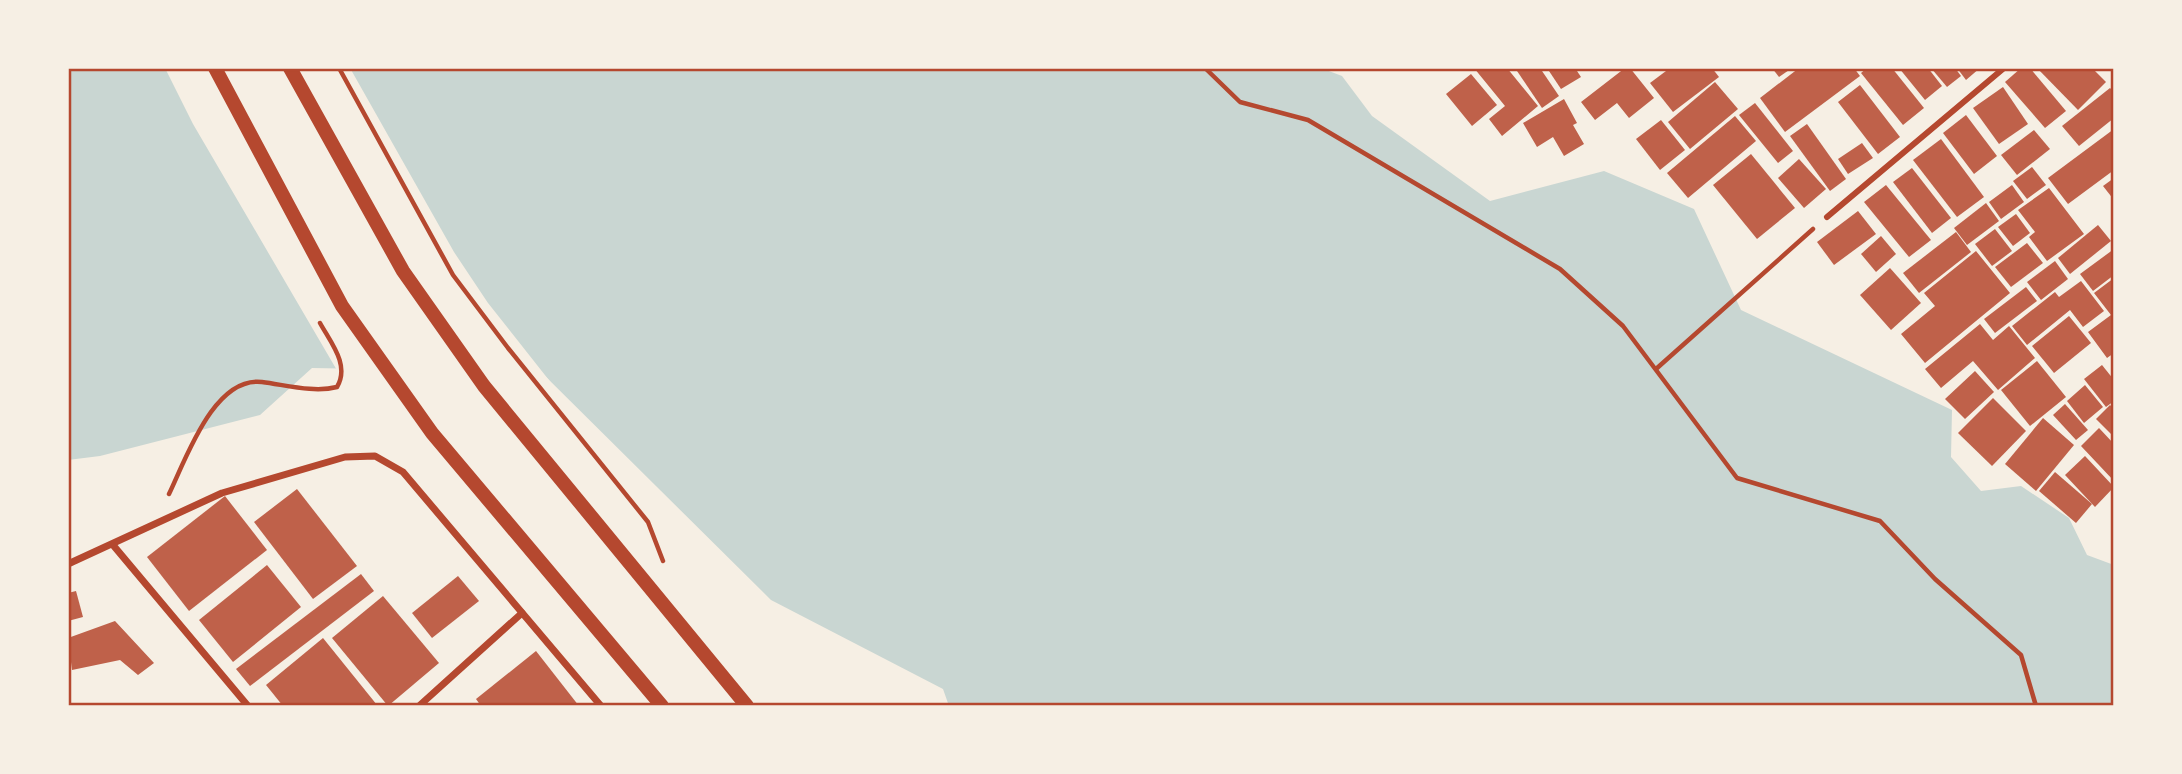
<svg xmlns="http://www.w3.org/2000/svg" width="2182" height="774" font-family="'Fira Sans',sans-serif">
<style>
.water{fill:#c9d6d2}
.pier{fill:#f6efe4}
.building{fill:#bf614a}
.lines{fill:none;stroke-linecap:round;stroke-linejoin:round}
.path{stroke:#b5482f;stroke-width:4.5}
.pedestrian{stroke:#b5482f;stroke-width:6}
.minor{stroke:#b5482f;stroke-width:7}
.secondary{stroke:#b5482f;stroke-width:14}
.neatline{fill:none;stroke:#b5482f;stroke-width:2.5}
</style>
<rect width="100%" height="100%" fill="#f6efe4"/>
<!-- water -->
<polygon class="water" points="68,68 1321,68 1342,76 1372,116 1490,201 1604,171 1694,209 1741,310 1952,410 1951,457 1981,491 2021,486 2069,518 2087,555 2114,565 2114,706 949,706 943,689 771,600 541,372 312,368 260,415 100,456 68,460"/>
<!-- pier -->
<polygon class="pier" points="165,68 350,68 454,252 488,303 567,403 539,375 338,372 193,124"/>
<!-- building -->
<g class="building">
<polygon points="1474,68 1507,68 1538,106 1502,136 1489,119 1505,106"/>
<polygon points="1515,68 1540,68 1559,96 1542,108"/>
<polygon points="1547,68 1575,68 1581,77 1561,89"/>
<polygon points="1625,68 1630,68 1654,98 1629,118 1617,103 1595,120 1581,102"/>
<polygon points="1670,68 1712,68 1719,77 1673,112 1650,83"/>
<polygon points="1772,68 1792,68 1779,77"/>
<polygon points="1799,68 1854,68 1860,76 1785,132 1760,98"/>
<polygon points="1867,68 1892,68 1924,108 1903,125 1861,73"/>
<polygon points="1899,68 1928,68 1942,86 1925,100"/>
<polygon points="1931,68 1955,68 1961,76 1947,87"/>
<polygon points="1957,68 1980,68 1966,80"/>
<polygon points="2021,68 2030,68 2066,111 2045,128 2005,82"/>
<polygon points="2037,68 2092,68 2106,82 2078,110"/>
<polygon points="1471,74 1497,105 1472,126 1446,94"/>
<polygon points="1715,82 1738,109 1690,149 1668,122"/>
<polygon points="1860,85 1900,137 1878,154 1838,102"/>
<polygon points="2003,87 2028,124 1999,144 1973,108"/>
<polygon points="2110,88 2114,92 2114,118 2079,146 2062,126"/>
<polygon points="1564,99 1577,123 1573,125 1584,144 1564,156 1553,137 1537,147 1523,123"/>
<polygon points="1755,103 1793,151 1778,163 1739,115"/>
<polygon points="1966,115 1997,156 1974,174 1943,133"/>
<polygon points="1735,116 1756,141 1688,198 1667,173"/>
<polygon points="1661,120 1685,150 1660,170 1636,139"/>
<polygon points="1807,124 1846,179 1830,191 1790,136"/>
<polygon points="2114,129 2114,170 2068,204 2048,178"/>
<polygon points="2034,130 2050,149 2017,175 2001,155"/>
<polygon points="1941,139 1984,197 1957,217 1913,160"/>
<polygon points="1862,143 1873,158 1848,174 1838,159"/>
<polygon points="1751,154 1795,208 1757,239 1713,185"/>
<polygon points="1799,159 1826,189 1804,208 1778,178"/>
<polygon points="2032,167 2046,185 2027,199 2013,181"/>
<polygon points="1912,168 1951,218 1932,233 1893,182"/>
<polygon points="2114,178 2114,200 2103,186"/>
<polygon points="1886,185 1931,240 1909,257 1864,202"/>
<polygon points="2012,185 2024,202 2001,219 1989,202"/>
<polygon points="2049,188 2084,234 2047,261 2029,237 2035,232 2018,210"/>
<polygon points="1986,203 1999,221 1967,245 1954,228"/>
<polygon points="1858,211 1876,234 1834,265 1817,242"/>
<polygon points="2016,214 2030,233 2013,246 1998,227"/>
<polygon points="2098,225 2111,241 2070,274 2058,258"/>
<polygon points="1995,229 2012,251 1992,266 1975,244"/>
<polygon points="1956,232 1971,252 1919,293 1903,273"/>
<polygon points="1881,236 1896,254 1876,272 1861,254"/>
<polygon points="2027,243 2043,263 2011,287 1995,267"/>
<polygon points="2114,249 2114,275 2093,291 2080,274"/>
<polygon points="1976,251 2010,293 1925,363 1901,334 1935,306 1924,293"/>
<polygon points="2055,261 2068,279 2041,300 2027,282"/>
<polygon points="1890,268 1921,303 1891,330 1860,295"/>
<polygon points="2114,278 2114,353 2107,358 2088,332 2111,315 2094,293"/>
<polygon points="2081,281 2104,311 2083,327 2070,310 2027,345 2012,326 2055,292 2059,297"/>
<polygon points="2026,287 2037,301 1995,333 1984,319"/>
<polygon points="2069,316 2091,343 2054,373 2032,346"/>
<polygon points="1980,324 1993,340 2009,326 2035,358 1998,390 1973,361 1941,388 1925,369"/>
<polygon points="2037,361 2066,397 2030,426 2001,390"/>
<polygon points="2102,365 2114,380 2114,401 2106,407 2084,379"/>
<polygon points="1975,371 1994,392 1965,419 1945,399"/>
<polygon points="2085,385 2103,407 2084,423 2067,401"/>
<polygon points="1993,398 2026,431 1992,466 1958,433"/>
<polygon points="2065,404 2088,430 2076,440 2053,415"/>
<polygon points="2110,405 2114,409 2114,437 2096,419"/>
<polygon points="2043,418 2074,445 2036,491 2005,464"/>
<polygon points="2099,428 2114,444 2114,481 2081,446"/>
<polygon points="2085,456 2114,487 2095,507 2065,475"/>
<polygon points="2055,472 2092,504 2076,523 2039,491"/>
<polygon points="297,489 357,566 313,599 254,522"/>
<polygon points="225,496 267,550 189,611 147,557"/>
<polygon points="267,565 301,607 233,662 199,620"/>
<polygon points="361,574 374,591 250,686 236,669"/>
<polygon points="458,576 479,601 432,638 412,613"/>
<polygon points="76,591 83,617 68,621 68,593"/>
<polygon points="383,596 439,663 388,706 332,638"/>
<polygon points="115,621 154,663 138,675 120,660 72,670 68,638"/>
<polygon points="323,638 377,705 376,706 283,706 266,685"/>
<polygon points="536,651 579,706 481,706 476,699"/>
</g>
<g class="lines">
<!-- path -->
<g class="path">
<polyline points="339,68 453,275 508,348 648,522 663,561"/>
<polyline points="1205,68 1240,102 1308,120 1560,269 1623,326 1737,478 1880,521 1935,579 2021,655 2036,706"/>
<polyline points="1656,369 1813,229"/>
<path d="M169 494C186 459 214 376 262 382 286 385 314 393 337 387 350 365 331 343 320 323"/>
</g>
<!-- pedestrian -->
<polyline class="pedestrian" points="1827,217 2004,68"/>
<!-- minor -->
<g class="minor">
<polyline points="113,545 248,706"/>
<polyline points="68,564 222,493 345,457 375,456 403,472 601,706"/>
<polyline points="419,706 522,613"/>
</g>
<!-- secondary -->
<g class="secondary">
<polyline points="215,68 342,306 432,433 662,706"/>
<polyline points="290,68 403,271 484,386 747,706"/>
</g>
</g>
<!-- border -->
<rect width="2182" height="774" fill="none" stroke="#f6efe4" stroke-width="140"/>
<rect x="70" y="70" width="2042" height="634" class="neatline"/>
</svg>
